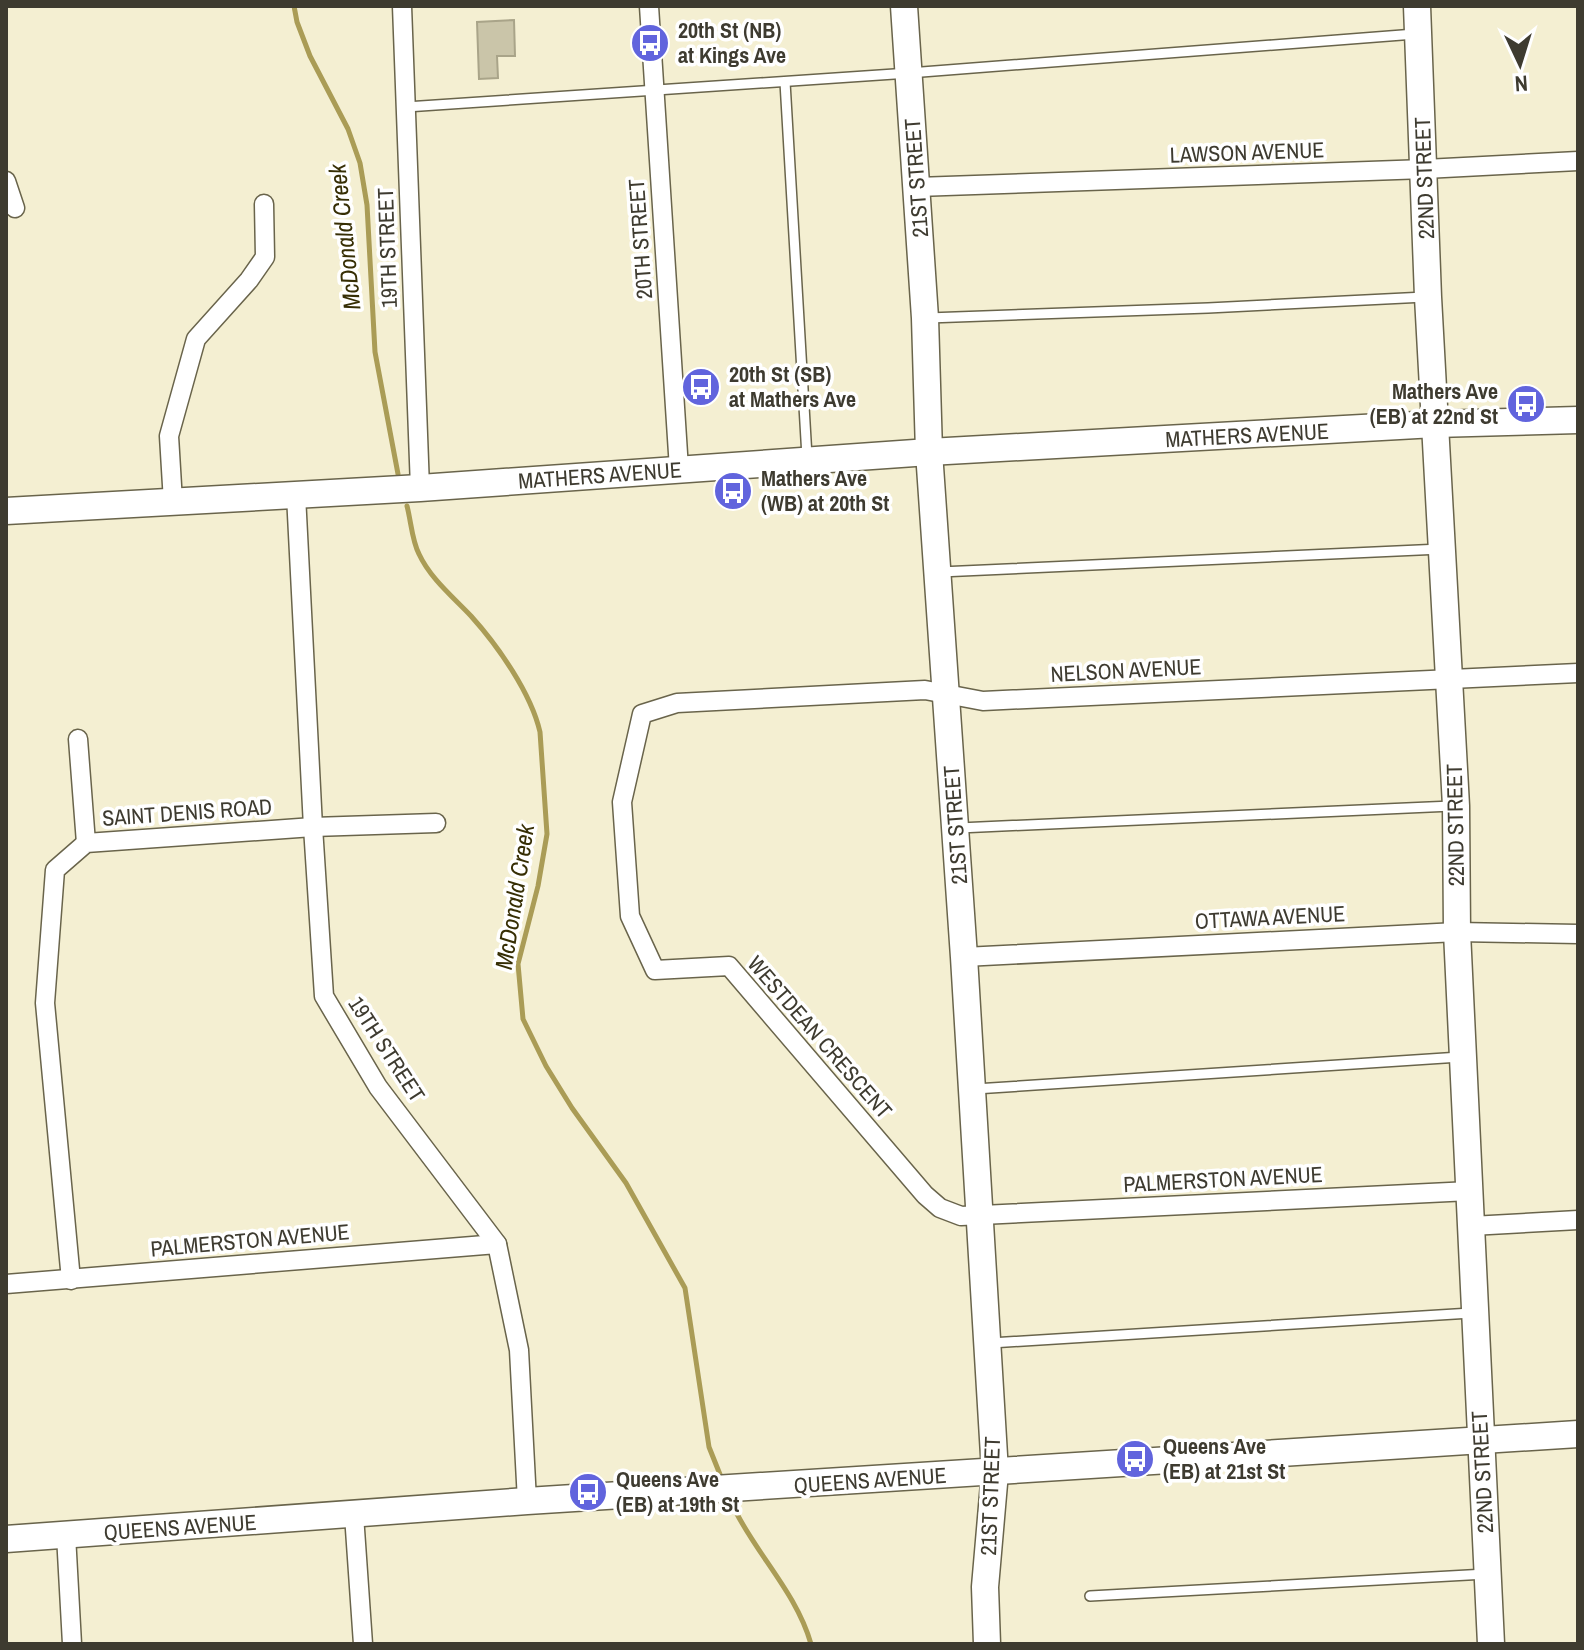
<svg xmlns="http://www.w3.org/2000/svg" width="1584" height="1650" font-family="'Archivo Narrow',sans-serif">
<style>
.lines{fill:none;stroke-linecap:round;stroke-linejoin:round}
.stream{stroke:#aa9c56;stroke-width:5}
.building{fill:#cac5a9;stroke:#a9a489;stroke-width:2}
.lane-casing{stroke:#69644b;stroke-width:12}
.street-casing{stroke:#69644b;stroke-width:21}
.secondary-casing{stroke:#69644b;stroke-width:29}
.lane{stroke:#fff;stroke-width:9}
.street{stroke:#fff;stroke-width:18}
.secondary{stroke:#fff;stroke-width:26}
.labels{text-anchor:middle;stroke-width:7;stroke-linejoin:round;paint-order:stroke}
.poi-label{font-size:22px;font-weight:bold;fill:#3e3b30;stroke:#fff;text-anchor:start}
.street-label{font-size:22px;fill:#3e3b30;stroke:#fff}
.water-label{font-size:24px;font-style:italic;fill:#362e04;stroke:#fff}
</style>
<rect width="100%" height="100%" fill="#f4efd2"/>
<g class="lines">
<!-- stream -->
<g class="stream">
<polyline points="294,6 297,22 310,56 348,129 360,163 367,205 375,352 398,474"/>
<path d="M407 506C411 521 412 541 419 554 430 578 453 597 471 616 498 646 531 693 540 732L547 834 538 886 518 964 523 1019 546 1066 572 1108 626 1183 685 1288 709 1447 721 1477"/>
<path d="M737 1514C760 1558 797 1595 811 1644"/>
</g>
</g>
<!-- building -->
<polygon class="building" points="514,20 515,56 497,56 498,78 479,79 477,22"/>
<g class="lines">
<!-- lane casing -->
<g class="lane-casing">
<g id="lane">
<polyline points="785,82 807,457"/>
<polyline points="406,107 909,73 1415,34"/>
<polyline points="928,318 1208,308 1425,297"/>
<polyline points="940,572 1441,549"/>
<polyline points="959,828 1452,806"/>
<polyline points="975,1089 1460,1057"/>
<polyline points="991,1343 1471,1313"/>
<polyline points="1090,1596 1486,1574"/>
</g>
</g>
<!-- street casing -->
<g class="street-casing">
<g id="street">
<polyline points="402,6 420,488"/>
<polyline points="649,6 679,469"/>
<polyline points="6,181 15,208"/>
<polyline points="917,187 1425,169 1578,161"/>
<polyline points="296,495 313,827 324,996 378,1087 497,1244 519,1350 527,1501"/>
<polyline points="173,502 169,436 196,339 249,280 265,257 264,204"/>
<polyline points="78,739 86,843"/>
<polyline points="964,957 1457,932 1578,934"/>
<polyline points="1470,1191 961,1216 940,1208 925,1195 729,966 655,970 630,916 622,802 642,714 677,703 925,690 983,701 1578,673"/>
<polyline points="1471,1226 1578,1220"/>
<polyline points="71,1280 45,1003 55,870 86,843 313,827 436,823"/>
<polyline points="6,1284 497,1244"/>
<polyline points="354,1515 363,1644"/>
<polyline points="66,1535 72,1644"/>
</g>
</g>
<!-- secondary casing -->
<g class="secondary-casing">
<g id="secondary">
<polyline points="904,6 925,318 929,452 964,957 995,1472 985,1587 987,1644"/>
<polyline points="1417,6 1428,297 1456,806 1457,932 1491,1644"/>
<polyline points="6,511 420,488 929,452 1435,424 1578,420"/>
<polyline points="6,1539 527,1501 1578,1434"/>
</g>
</g>
<!-- lane -->
<use href="#lane" class="lane"/>
<!-- street -->
<use href="#street" class="street"/>
<!-- secondary -->
<use href="#secondary" class="secondary"/>
</g>
<!-- icons -->
<defs>
<g id="bus-disc" transform="scale(2)"><circle r="9.5" fill="#6164dd" stroke="#fff"/><path d="M-5-6H5V4H4V6H2V4H-2V6H-4V4H-5ZM-3.5-4V0h7V-4ZM-3.5 1.2v1.5H-2V1.2ZM2 1.2v1.5H3.5V1.2Z" fill="#fff"/></g>
</defs>
<g fill-rule="evenodd">
<use href="#bus-disc" x="650" y="43"/>
<use href="#bus-disc" x="701" y="387"/>
<use href="#bus-disc" x="1526" y="404"/>
<use href="#bus-disc" x="733" y="491"/>
<use href="#bus-disc" x="1135" y="1459"/>
<use href="#bus-disc" x="588" y="1492"/>
</g>
<g class="labels">
<!-- poi labels -->
<g class="poi-label">
<text x="678" y="38">20th St (NB)<tspan x="678" dy="25">at Kings Ave</tspan></text>
<text x="729" y="382">20th St (SB)<tspan x="729" dy="25">at Mathers Ave</tspan></text>
<text x="1498" y="399" text-anchor="end">Mathers Ave<tspan x="1498" dy="25">(EB) at 22nd St</tspan></text>
<text x="761" y="486">Mathers Ave<tspan x="761" dy="25">(WB) at 20th St</tspan></text>
<text x="1163" y="1454">Queens Ave<tspan x="1163" dy="25">(EB) at 21st St</tspan></text>
<text x="616" y="1487">Queens Ave<tspan x="616" dy="25">(EB) at 19th St</tspan></text>
</g>
<!-- street labels -->
<g class="street-label">
<text transform="translate(1247 152) rotate(-2)" y="8">LAWSON AVENUE</text>
<text transform="translate(916 178) rotate(-94)" y="8">21ST STREET</text>
<text transform="translate(1424 178) rotate(-92)" y="8">22ND STREET</text>
<text transform="translate(640 239) rotate(-94)" y="8">20TH STREET</text>
<text transform="translate(387 248) rotate(-92)" y="8">19TH STREET</text>
<text transform="translate(1247 435) rotate(-3)" y="8">MATHERS AVENUE</text>
<text transform="translate(600 475) rotate(-4)" y="8">MATHERS AVENUE</text>
<text transform="translate(1126 670) rotate(-3)" y="8">NELSON AVENUE</text>
<text transform="translate(187 812) rotate(-4)" y="8">SAINT DENIS ROAD</text>
<text transform="translate(955 825) rotate(-94)" y="8">21ST STREET</text>
<text transform="translate(1455 825) rotate(-91)" y="8">22ND STREET</text>
<text transform="translate(1270 917) rotate(-3)" y="8">OTTAWA AVENUE</text>
<text transform="translate(820 1037) rotate(49)" y="8">WESTDEAN CRESCENT</text>
<text transform="translate(387 1049) rotate(57)" y="8">19TH STREET</text>
<text transform="translate(1223 1179) rotate(-3)" y="8">PALMERSTON AVENUE</text>
<text transform="translate(250 1240) rotate(-5)" y="8">PALMERSTON AVENUE</text>
<text transform="translate(1482 1472) rotate(-93)" y="8">22ND STREET</text>
<text transform="translate(870 1480) rotate(-4)" y="8">QUEENS AVENUE</text>
<text transform="translate(990 1496) rotate(-88)" y="8">21ST STREET</text>
<text transform="translate(180 1527) rotate(-4)" y="8">QUEENS AVENUE</text>
</g>
<!-- water labels -->
<g class="water-label">
<text transform="translate(345 237) rotate(-96)" y="8">McDonald Creek</text>
<text transform="translate(515 897) rotate(-81)" y="8">McDonald Creek</text>
</g>
</g>
<!-- border -->
<rect width="1584" height="1650" fill="none" stroke="#3e3b30" stroke-width="16"/>
<!-- north arrow -->
<g transform="translate(1520 64) rotate(176)" stroke="#ffffff" stroke-width="6" paint-order="stroke">
<path d="M0-6L14 30L0 20L-14 30Z" fill="#3e3b30"/>
<text y="-12" font-size="22" font-weight="bold" text-anchor="middle" fill="#3e3b30">N</text>
</g>
</svg>
